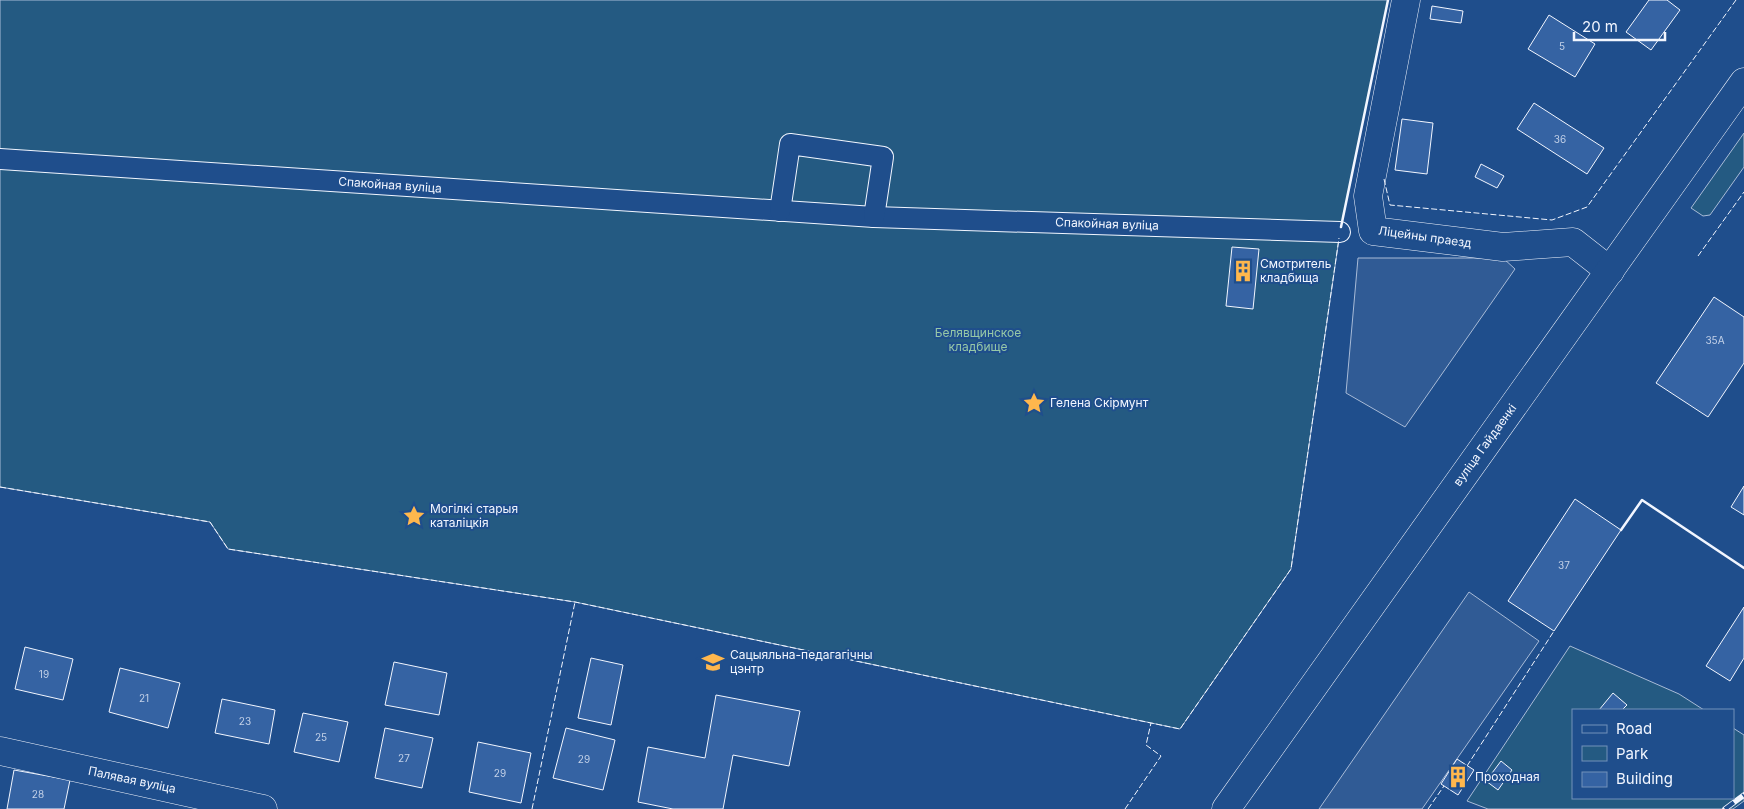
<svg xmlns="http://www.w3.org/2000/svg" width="1744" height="809" font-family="Inter,sans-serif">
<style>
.green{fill:#245a82;stroke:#a8bbd7}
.parking{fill:#305b95;stroke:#a8bbd7}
.building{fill:#3563a3;stroke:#f2f6ff}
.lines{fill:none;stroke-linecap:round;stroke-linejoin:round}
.pedestrian-casing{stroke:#f2f6ff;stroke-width:22}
.minor-casing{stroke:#f2f6ff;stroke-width:29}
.tertiary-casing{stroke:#f2f6ff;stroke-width:29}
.pedestrian{stroke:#1f4e8c;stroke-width:20}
.minor{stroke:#1f4e8c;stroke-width:28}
.tertiary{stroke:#1f4e8c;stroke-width:28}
.rail-casing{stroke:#f2f6ff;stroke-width:5.5}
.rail{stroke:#1f4e8c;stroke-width:4;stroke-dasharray:11;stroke-linecap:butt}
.fence{stroke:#f2f6ff;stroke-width:1;stroke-dasharray:6 2.5;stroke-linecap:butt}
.wall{stroke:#f2f6ff;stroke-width:2.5}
.labels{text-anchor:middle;stroke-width:4;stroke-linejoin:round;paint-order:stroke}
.number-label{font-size:10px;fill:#c3d1e8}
.street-label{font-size:12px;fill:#f2f6ff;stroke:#1f4e8c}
.poi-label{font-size:12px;fill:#f2f6ff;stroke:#1f4e8c;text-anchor:start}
.park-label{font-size:12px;fill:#97c8a6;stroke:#1f4e8c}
</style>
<rect width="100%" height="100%" fill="#1f4e8c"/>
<!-- green -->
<g class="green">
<polygon points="0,0 1388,0 1340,232 1291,569 1180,729 575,602 228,549 210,522 0,487"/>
<polygon points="1744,133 1744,167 1710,215 1703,216 1691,208"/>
<polygon points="1570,646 1679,694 1704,710 1573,710 1573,798 1733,798 1733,728 1744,735 1744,801 1733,809 1488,809 1467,801"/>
</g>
<!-- parking -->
<g class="parking">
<polygon points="1358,258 1503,258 1515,269 1405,427 1346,393"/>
<polygon points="1469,592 1539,641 1422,809 1319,809"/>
</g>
<!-- building -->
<g class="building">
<polygon points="1649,0 1667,0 1680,10 1651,50 1626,32"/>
<polygon points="1432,6 1463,11 1461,23 1430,19"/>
<polygon points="1549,15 1595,44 1575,77 1528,49"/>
<polygon points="1534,103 1604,148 1587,174 1517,129"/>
<polygon points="1402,119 1433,123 1427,174 1395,170"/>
<polygon points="1481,164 1504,176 1497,188 1475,177"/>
<polygon points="1232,247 1259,249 1253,309 1226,306"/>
<polygon points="1714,297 1744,317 1744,363 1708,417 1656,383"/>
<polygon points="1744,486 1744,515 1731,507"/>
<polygon points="1575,499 1621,530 1554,631 1508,601"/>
<polygon points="1744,607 1744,658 1730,681 1706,666"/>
<polygon points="25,647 73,659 63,700 15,689"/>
<polygon points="591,658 623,665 611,725 578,718"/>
<polygon points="394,662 447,673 439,715 385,705"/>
<polygon points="120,668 180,683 168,728 109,712"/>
<polygon points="1613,693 1627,705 1622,710 1599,710"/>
<polygon points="716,695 800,711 789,766 733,755 723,809 673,809 638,802 648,747 705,758"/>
<polygon points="222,699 275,710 269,744 215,733"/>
<polygon points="303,713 348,722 339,762 294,752"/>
<polygon points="385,728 433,738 422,788 375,778"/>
<polygon points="566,728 615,740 603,790 553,778"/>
<polygon points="478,742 531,753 521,803 469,792"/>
<polygon points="1457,759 1474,770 1458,795 1441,784"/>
<polygon points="1501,761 1512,770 1498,790 1486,781"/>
<polygon points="14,770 70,780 64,809 7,809"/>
</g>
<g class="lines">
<!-- pedestrian casing -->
<g class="pedestrian-casing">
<g id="pedestrian">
<polyline points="0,159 874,217 1340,232"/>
<polyline points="780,211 790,144 883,157 874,217"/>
</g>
</g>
<!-- minor casing -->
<g class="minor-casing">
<g id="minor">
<polyline points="1406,0 1368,196 1373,231 1503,247 1573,242 1610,271"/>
<polyline points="0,751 263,809"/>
</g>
</g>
<!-- tertiary casing -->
<g class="tertiary-casing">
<polyline id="tertiary" points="1226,809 1744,82"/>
</g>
<!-- pedestrian -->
<use href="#pedestrian" class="pedestrian"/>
<!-- minor -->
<use href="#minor" class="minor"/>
<!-- tertiary -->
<use href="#tertiary" class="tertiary"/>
<!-- rail casing -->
<g class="rail-casing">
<polyline id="rail" points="1725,809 1744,795"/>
</g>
<!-- rail -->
<use href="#rail" class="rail"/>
<!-- fence -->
<g class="fence">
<polyline points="1384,179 1390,205 1552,220 1587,207 1736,0"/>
<polyline points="1698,256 1744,192"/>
<polyline points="0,487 210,522 228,549 575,602 1151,723"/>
<polyline points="1467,766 1554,631"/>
<polyline points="532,809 575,602"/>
<polyline points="1125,809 1161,756 1146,745 1151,723 1180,729 1291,569 1339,238"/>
<polyline points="1428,809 1444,786"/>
</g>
<!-- wall -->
<g class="wall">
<polyline points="1341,227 1388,0"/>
<polyline points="1621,530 1642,500 1744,568"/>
</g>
</g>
<!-- icons -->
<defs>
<g id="building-bare" transform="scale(1.725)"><path d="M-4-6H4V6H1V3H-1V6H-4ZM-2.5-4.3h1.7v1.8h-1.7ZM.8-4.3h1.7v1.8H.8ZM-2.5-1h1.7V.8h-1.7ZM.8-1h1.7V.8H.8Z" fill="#ffb74d" stroke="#1f4e8c" stroke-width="2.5" paint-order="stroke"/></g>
<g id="sight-bare" transform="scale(1.725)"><path d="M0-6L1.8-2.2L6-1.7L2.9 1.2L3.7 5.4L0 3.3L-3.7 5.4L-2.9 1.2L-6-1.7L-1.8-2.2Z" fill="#ffb74d" stroke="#1f4e8c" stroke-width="2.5" paint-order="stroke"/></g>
<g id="school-bare" transform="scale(1.725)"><path d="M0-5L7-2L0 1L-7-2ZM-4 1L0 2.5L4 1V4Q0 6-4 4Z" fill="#ffb74d" stroke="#1f4e8c" stroke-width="2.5" paint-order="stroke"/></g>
</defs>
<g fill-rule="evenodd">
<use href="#building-bare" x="1243" y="271"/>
<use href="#sight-bare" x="1034" y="403"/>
<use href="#sight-bare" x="414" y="516"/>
<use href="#school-bare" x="713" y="662"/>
<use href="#building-bare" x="1458" y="777"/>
</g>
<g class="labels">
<!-- number labels -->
<g class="number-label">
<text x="1562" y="50">5</text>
<text x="1560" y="143">36</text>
<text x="1715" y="344">35А</text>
<text x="1564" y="569">37</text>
<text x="44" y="678">19</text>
<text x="144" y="702">21</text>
<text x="245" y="725">23</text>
<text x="321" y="741">25</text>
<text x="404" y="762">27</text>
<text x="584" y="763">29</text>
<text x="500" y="777">29</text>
<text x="38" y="798">28</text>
</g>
<!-- street labels -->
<g class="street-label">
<text transform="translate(390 185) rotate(4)" y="4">Спакойная вуліца</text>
<text transform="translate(1107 224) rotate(2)" y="4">Спакойная вуліца</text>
<text transform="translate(1425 237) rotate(8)" y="4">Ліцейны праезд</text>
<text transform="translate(1485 445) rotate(-54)" y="4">вуліца Гайдаенкі</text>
<text transform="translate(132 780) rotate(12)" y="4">Палявая вуліца</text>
</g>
<!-- poi labels -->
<g class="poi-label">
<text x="1260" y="268">Смотритель<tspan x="1260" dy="14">кладбища</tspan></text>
<text x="1050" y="407">Гелена Скірмунт</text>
<text x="430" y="513">Могілкі старыя<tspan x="430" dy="14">каталіцкія</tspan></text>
<text x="730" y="659">Сацыяльна-педагагічны<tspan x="730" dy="14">цэнтр</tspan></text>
<text x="1475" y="781">Проходная</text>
</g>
<!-- park labels -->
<g class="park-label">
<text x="978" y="337">Белявщинское<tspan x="978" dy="14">кладбище</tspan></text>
</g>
</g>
<!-- legend -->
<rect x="1572" y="709" width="162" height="90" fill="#1f4e8c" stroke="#7391ba"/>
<rect x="1582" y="725" width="25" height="8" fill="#1f4e8c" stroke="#7391ba"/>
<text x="1616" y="734" font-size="15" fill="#f2f6ff">Road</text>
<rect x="1582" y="746" width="25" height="15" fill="#245a82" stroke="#7391ba"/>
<text x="1616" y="759" font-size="15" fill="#f2f6ff">Park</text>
<rect x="1582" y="772" width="25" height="15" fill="#3563a3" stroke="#7391ba"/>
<text x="1616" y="784" font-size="15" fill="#f2f6ff">Building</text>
<!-- scale -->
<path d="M1574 32v8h91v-8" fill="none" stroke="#f2f6ff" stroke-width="2.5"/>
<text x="1582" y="32" font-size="15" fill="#f2f6ff" stroke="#1f4e8c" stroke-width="4" paint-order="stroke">20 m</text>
</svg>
